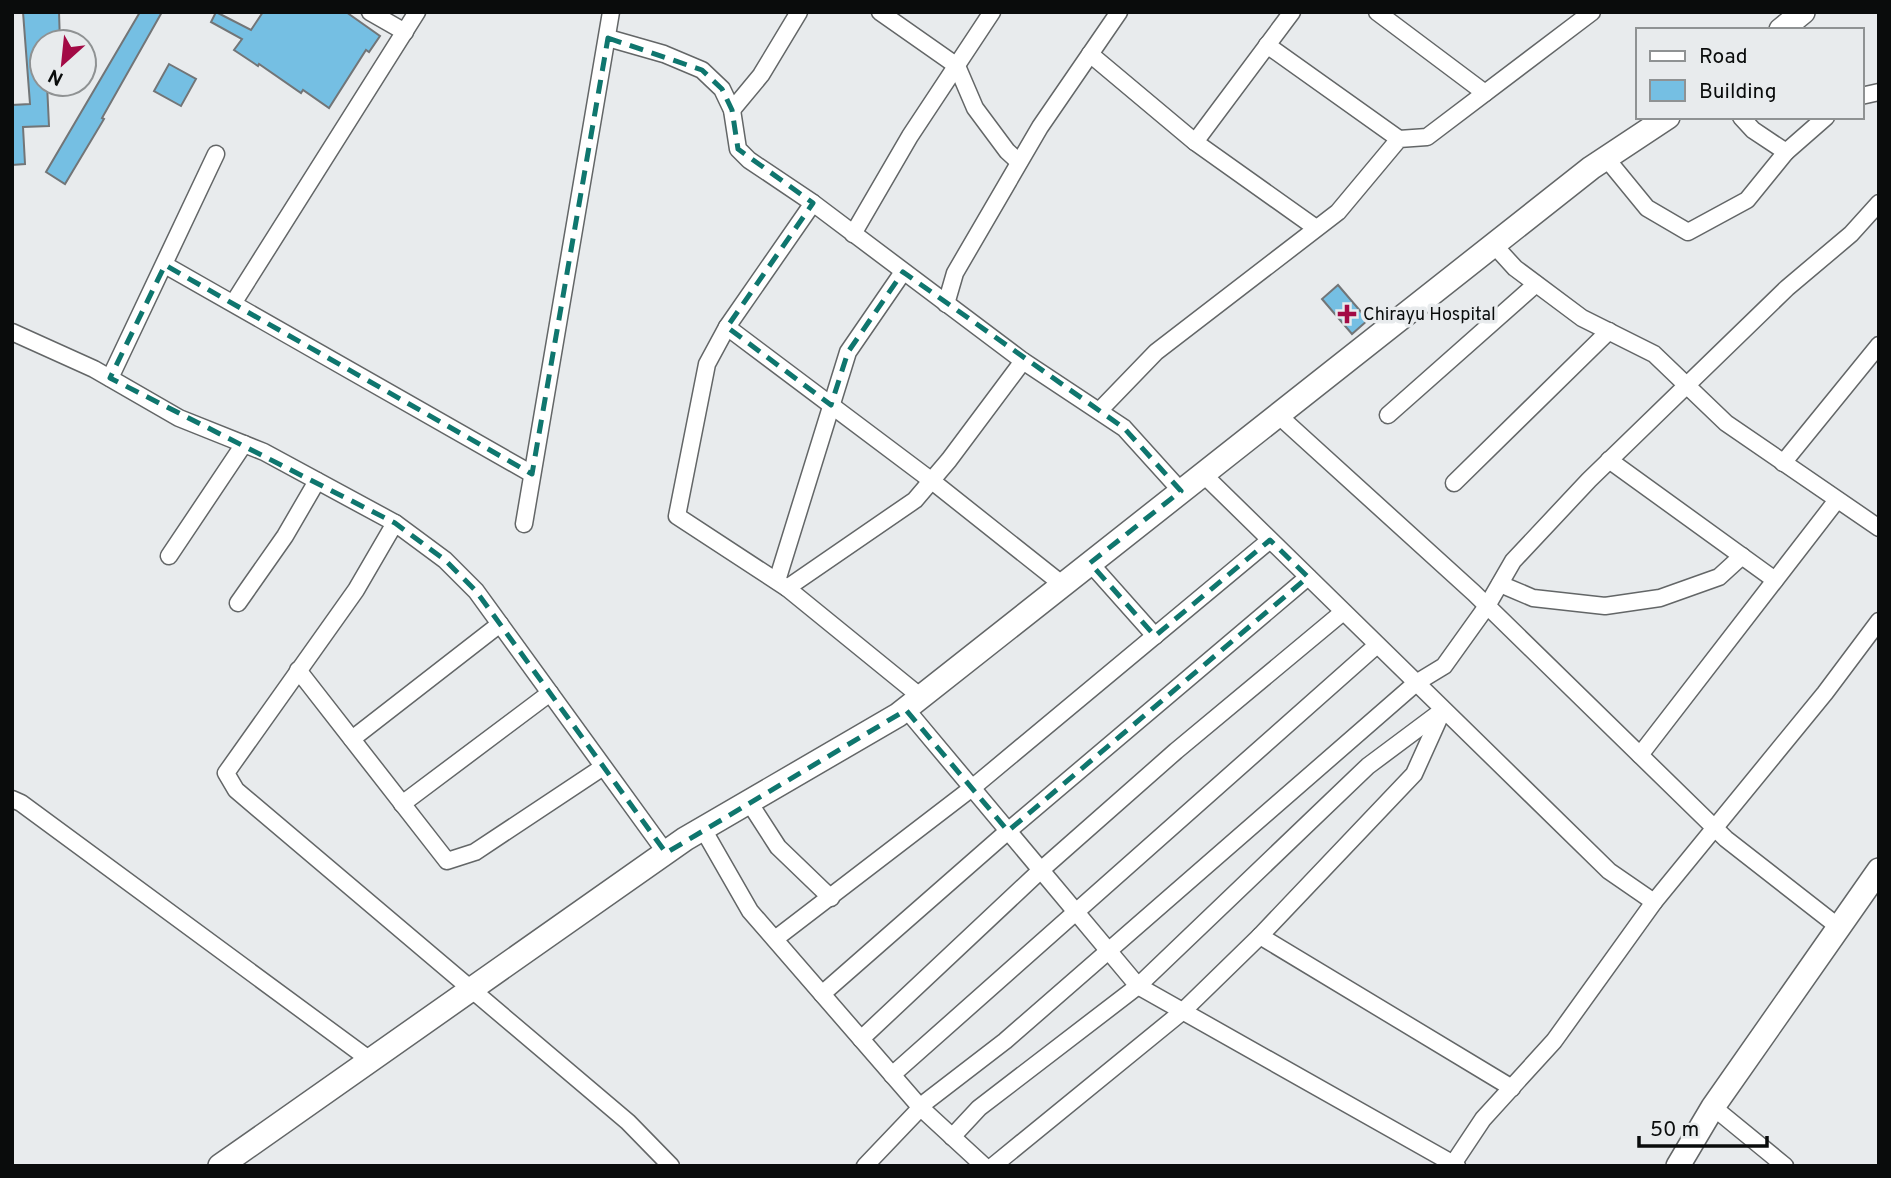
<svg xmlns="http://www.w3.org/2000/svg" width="1891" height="1178" font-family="Overpass,sans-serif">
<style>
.building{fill:#75bfe3;stroke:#727577;stroke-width:2}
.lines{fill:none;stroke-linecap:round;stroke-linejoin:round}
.street-casing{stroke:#636667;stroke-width:19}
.secondary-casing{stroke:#636667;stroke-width:26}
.street{stroke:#fff;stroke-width:16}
.secondary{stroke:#fff;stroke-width:23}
.marked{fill:none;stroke:#0f766e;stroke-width:5;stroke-dasharray:14 9;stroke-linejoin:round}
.poi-dot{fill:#a30a45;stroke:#e8ebed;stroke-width:2.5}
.labels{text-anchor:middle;stroke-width:7;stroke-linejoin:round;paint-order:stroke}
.poi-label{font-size:18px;fill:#0a0c0c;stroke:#e8ebed;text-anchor:start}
</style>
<rect width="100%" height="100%" fill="#e8ebed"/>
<!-- building -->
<g class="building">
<polygon points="23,12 59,12 60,42 42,42 42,84 47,84 49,126 23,127 25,164 12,165 12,105 30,104"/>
<polygon points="140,12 162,12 102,118 104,119 65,184 46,172"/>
<polygon points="216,12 251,30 263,12 346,12 380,36 369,52 366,50 329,108 303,90 301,93 259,64 258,66 234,50 242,39 211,22"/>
<polygon points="169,64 196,79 181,106 154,91"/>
<polygon points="1338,285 1368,320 1352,334 1322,299"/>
</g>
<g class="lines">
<!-- street casing -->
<g class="street-casing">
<g id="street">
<polyline points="370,12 405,32"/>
<polyline points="880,12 957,66 975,108 1007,151 1019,162"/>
<polyline points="1377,12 1485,93"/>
<polyline points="608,38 664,54 702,70 722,89 732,110 738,149 749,160 813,203 1023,361 1124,428 1181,491"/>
<polyline points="1267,45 1399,139"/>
<polyline points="1090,54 1195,142 1316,228"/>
<polyline points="1861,96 1879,92"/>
<polyline points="732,110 761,75 799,12"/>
<polyline points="1741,117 1753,130 1786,152 1826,117"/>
<polyline points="1195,142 1292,12"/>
<polyline points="1606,158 1647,208 1688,232 1747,200 1786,152"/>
<polyline points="813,203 727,327 707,364 677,516 787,588 921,697"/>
<polyline points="853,234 910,136 992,12"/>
<polyline points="1494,245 1515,268 1582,318 1654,354 1726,423 1879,528"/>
<polyline points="165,265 532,474"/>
<polyline points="234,302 417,12"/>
<polyline points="946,304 955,273 1040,127 1119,12"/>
<polyline points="727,327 932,481 1063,585"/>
<polyline points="12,332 94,369 179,418 264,452 395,523"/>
<polyline points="110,378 216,154"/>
<polyline points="1099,411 1156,352 1338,212 1399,139 1427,137 1592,12"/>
<polyline points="1278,415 1474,593 1726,839 1840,928"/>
<polyline points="1388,415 1536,284"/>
<polyline points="1609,460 1775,580"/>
<polyline points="1783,463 1879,345"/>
<polyline points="1203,474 1609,871 1654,902"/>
<polyline points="1454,483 1609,331"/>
<polyline points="524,524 611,12"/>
<polyline points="169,556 244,444"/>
<polyline points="1090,563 1155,636"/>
<polyline points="777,581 848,352 903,272"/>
<polyline points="1500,584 1533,598 1605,606 1660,598 1719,577 1742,556"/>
<polyline points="787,588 915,500 949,460 1023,361"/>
<polyline points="238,603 285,536 317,481"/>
<polyline points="298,670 447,861 475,852 603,767"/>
<polyline points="906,709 1138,986 1457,1166"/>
<polyline points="352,739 500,624"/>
<polyline points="1640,755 1837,500"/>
<polyline points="12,799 21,803 370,1060"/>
<polyline points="749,802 778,847 831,898"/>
<polyline points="402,804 550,693"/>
<polyline points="703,829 750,911 921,1108 984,1166"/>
<polyline points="666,853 476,591 445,560 395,523 356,590 226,773 236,790 628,1122 671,1166"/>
<polyline points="1260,936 1512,1088"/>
<polyline points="775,939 972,788 1270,540"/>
<polyline points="822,994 1008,831 1308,577"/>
<polyline points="861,1039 1041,870 1176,751 1343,612"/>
<polyline points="892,1075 1377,645"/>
<polyline points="1713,1107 1785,1166"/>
<polyline points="952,1137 979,1108 1138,986 1368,766 1443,710"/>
<polyline points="1453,1164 1483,1119 1554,1041 1654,902 1825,693 1879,621"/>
<polyline points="865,1166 927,1101 1005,1041 1416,683 1444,666 1487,606 1513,561 1589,480 1787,288 1851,234 1879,203"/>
<polyline points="993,1166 1183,1011 1260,936 1414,774 1442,712"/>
</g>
</g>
<!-- secondary casing -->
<g class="secondary-casing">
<g id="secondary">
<polyline points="1781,30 1803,12"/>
<polyline points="220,1166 685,839 898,715 1591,168 1668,117"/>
<polyline points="1678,1166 1713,1107 1879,870"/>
</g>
</g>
<!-- street -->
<use href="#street" class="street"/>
<!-- secondary -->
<use href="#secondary" class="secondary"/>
</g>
<!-- marked area -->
<path class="marked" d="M608 38 702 70 722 89 732 110 738 149 813 203 727 327 831 405 848 352 903 272 1124 428 1181 491 1090 563 1155 636 1270 540 1308 577 1008 831 906 710 666 853 476 591 445 560 395 523 110 378 165 265 532 474Z"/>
<!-- markers -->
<path class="poi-dot" d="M1343.5 303.5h7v7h7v7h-7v7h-7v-7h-7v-7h7z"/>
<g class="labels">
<!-- poi labels -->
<g class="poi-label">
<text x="1363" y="320">Chirayu Hospital</text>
</g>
</g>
<!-- border -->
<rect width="1891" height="1178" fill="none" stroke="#0a0c0c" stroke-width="28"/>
<!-- legend -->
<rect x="1636" y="28" width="228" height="91" fill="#e8ebed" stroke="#8f9293" stroke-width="2"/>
<rect x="1650" y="51" width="35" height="10" fill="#ffffff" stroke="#8f9293" stroke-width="2"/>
<text x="1699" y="63" font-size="21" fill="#0a0c0c">Road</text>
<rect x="1650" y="80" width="35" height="21" fill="#75bfe3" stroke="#8f9293" stroke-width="2"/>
<text x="1699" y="98" font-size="21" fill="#0a0c0c">Building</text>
<!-- north arrow -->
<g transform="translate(63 63) rotate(207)"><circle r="33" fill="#e8ebed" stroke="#8f9293" stroke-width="2"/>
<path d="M0-5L12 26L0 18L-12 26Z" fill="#a30a45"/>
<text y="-10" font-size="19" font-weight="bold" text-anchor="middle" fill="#0a0c0c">N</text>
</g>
<!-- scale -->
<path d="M1639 1136v10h128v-10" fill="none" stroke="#0a0c0c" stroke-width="3.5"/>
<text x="1650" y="1136" font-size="21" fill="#0a0c0c" stroke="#e8ebed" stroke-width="5" paint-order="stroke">50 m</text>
</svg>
